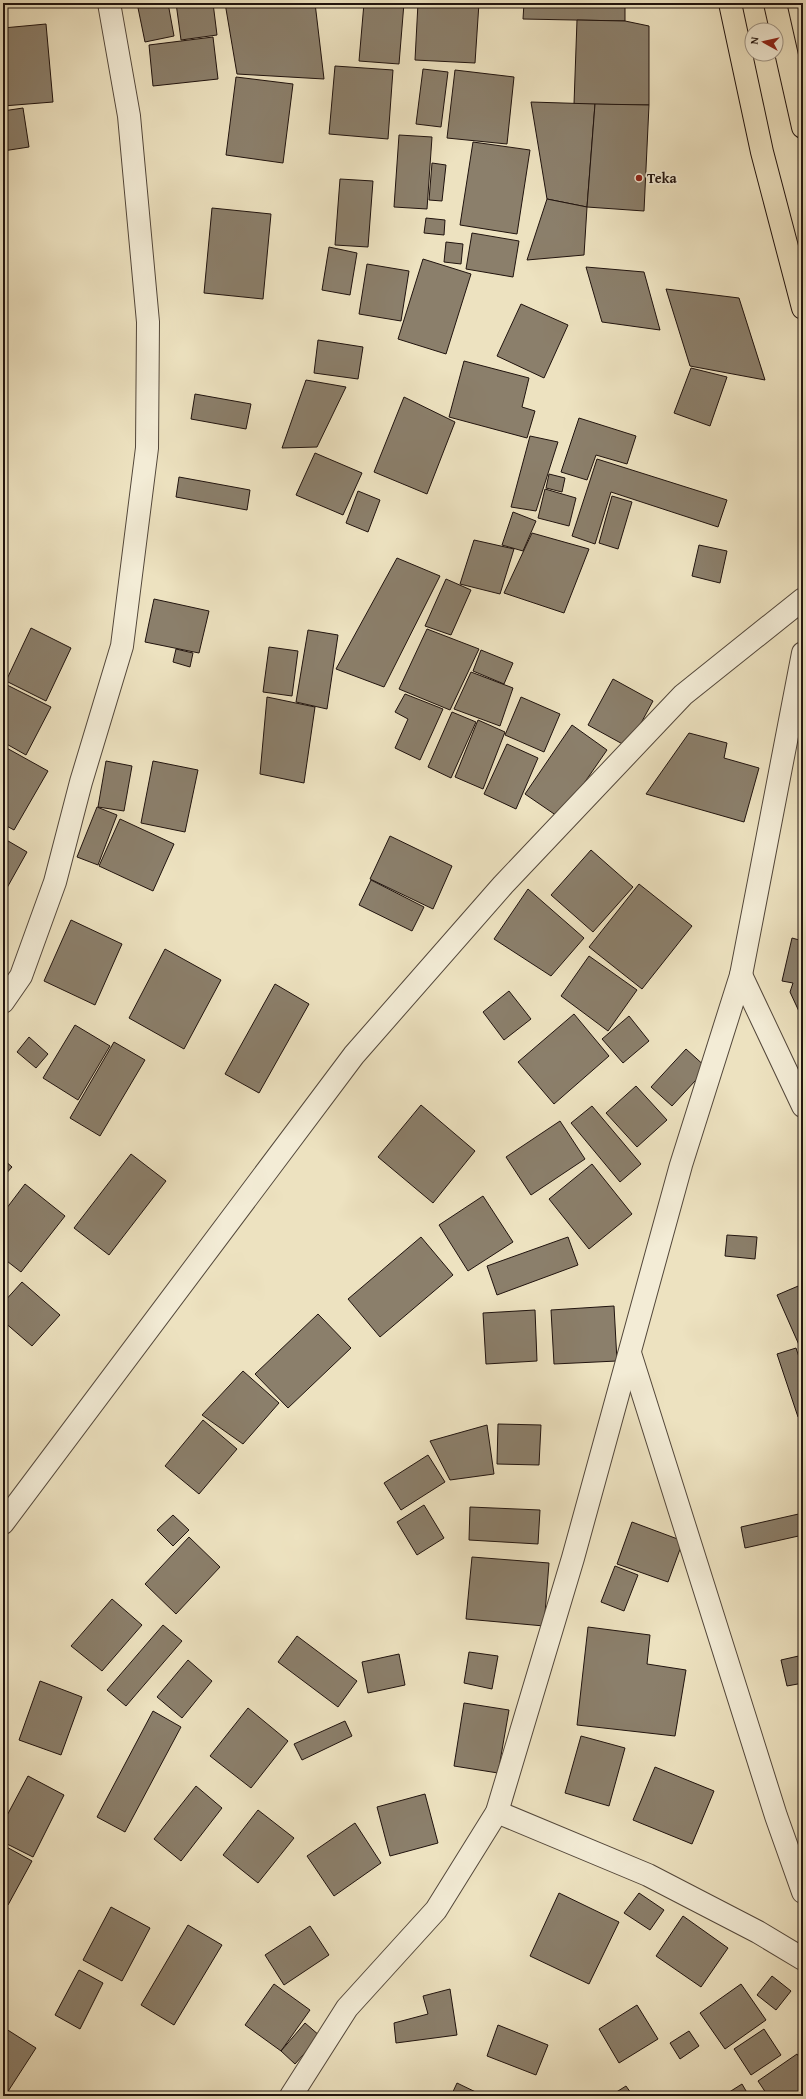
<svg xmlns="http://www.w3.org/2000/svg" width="806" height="2099" font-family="'Gentium Book Plus',serif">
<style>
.building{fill:#8b7f6b;stroke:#20130e}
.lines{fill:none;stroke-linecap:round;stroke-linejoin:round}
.street-casing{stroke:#53473a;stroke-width:24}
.highway-casing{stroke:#20130e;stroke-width:24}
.street{stroke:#f3ecd6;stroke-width:22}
.highway{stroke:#ede2c0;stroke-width:22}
.poi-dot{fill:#8f2418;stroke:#f3ecd6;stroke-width:1.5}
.labels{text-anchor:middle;stroke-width:3.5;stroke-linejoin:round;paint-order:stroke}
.poi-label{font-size:14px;font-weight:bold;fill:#20130e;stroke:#f3ecd6;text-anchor:start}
</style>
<rect width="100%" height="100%" fill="#ede2c0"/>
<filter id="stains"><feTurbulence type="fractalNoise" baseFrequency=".005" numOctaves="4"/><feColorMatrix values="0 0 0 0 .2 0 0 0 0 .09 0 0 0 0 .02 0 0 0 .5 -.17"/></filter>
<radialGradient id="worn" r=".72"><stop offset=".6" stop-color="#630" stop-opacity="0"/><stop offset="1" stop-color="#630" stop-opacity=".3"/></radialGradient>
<!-- building -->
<g class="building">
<polygon points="137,3 168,3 174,36 145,42"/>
<polygon points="176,3 213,3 217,35 181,40"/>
<polygon points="225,3 315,3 324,79 237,74"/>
<polygon points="364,3 404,3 399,64 359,61"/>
<polygon points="418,3 479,3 475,63 415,60"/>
<polygon points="524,3 625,3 625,21 523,19"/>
<polygon points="577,20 625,21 649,26 649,105 574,104"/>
<polygon points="46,24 53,102 3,106 3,28"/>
<polygon points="213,37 218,79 153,86 149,45"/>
<polygon points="335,66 393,70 388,139 329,134"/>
<polygon points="423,69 448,72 441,127 416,124"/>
<polygon points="455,70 514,77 507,144 447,138"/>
<polygon points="236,77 293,84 283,163 226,155"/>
<polygon points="531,102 595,104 587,207 547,199"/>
<polygon points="595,104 649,105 644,211 587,207"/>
<polygon points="23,108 29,147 3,151 3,111"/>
<polygon points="399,135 432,137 427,209 394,207"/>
<polygon points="473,142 530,150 517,234 460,225"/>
<polygon points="432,163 446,165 442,201 429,200"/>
<polygon points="340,179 373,181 368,247 335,245"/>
<polygon points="547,199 587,207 584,255 527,260"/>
<polygon points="212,208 271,214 263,299 204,293"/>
<polygon points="426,218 445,220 444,235 424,233"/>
<polygon points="472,233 519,241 513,277 466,269"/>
<polygon points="446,242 463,244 461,264 444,262"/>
<polygon points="329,247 357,253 350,295 322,290"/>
<polygon points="423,259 471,274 446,354 398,339"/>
<polygon points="367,264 409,271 401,321 359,314"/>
<polygon points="586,267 644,272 660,330 602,322"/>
<polygon points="666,289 739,298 765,380 690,366"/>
<polygon points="521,304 568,325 544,378 497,356"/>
<polygon points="318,340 363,347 358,379 314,373"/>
<polygon points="464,361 529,378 522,407 535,411 527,438 449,417"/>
<polygon points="691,368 727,377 710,426 674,413"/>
<polygon points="306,380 346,387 317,447 282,448"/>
<polygon points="195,394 251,404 246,429 191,419"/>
<polygon points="404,397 455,422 427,494 374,472"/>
<polygon points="579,418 636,436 627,464 596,455 587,480 561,472"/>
<polygon points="530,436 558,442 536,511 511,507"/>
<polygon points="315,453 362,473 343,515 296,495"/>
<polygon points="597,459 727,500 718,527 611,492 595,544 572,536"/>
<polygon points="549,474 565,478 562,492 546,488"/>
<polygon points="179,477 250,490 247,510 176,497"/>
<polygon points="545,489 576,498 569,526 538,518"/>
<polygon points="358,491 380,500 368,532 346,523"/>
<polygon points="612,496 632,502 618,549 599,543"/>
<polygon points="513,512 536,521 523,551 502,545"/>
<polygon points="532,533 589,549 564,613 504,593"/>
<polygon points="474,540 514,549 500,594 460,584"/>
<polygon points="699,545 727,551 720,583 692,576"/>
<polygon points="397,558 440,576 384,687 336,669"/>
<polygon points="446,579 471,590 451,635 425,626"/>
<polygon points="154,599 209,611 199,653 145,642"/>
<polygon points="31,628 71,648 46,701 6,681"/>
<polygon points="427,629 479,649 450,710 399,689"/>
<polygon points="308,630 338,635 327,709 296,702"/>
<polygon points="269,647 298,651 292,696 263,692"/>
<polygon points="176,649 193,653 190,667 173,662"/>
<polygon points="481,650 513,663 504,684 473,671"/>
<polygon points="471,672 513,688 500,726 454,709"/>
<polygon points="613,679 653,701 628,747 588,725"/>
<polygon points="3,683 51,707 26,755 3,742"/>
<polygon points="405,694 443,709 420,760 395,748 408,719 395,712"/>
<polygon points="267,697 315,707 304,783 260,774"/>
<polygon points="521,697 560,714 544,752 505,735"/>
<polygon points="452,712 476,722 451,778 428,767"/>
<polygon points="478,720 505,732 483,789 455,777"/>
<polygon points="572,725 607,750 560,818 525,794"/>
<polygon points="689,733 727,743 724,758 759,768 744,822 646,794"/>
<polygon points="507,744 538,758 516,809 484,794"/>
<polygon points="3,746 48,771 14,830 3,824"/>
<polygon points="106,761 132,766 124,811 98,807"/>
<polygon points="153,761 198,770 185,832 141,823"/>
<polygon points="97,807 117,815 98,865 77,857"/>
<polygon points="120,819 174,844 153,891 99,866"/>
<polygon points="390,836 452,866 433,909 370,879"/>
<polygon points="3,838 27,852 3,895"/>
<polygon points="591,850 633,887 593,932 551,895"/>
<polygon points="371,880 424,907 412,931 359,905"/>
<polygon points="639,884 692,926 642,989 589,947"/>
<polygon points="528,889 584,938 551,976 494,939"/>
<polygon points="71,920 122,944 95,1005 44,981"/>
<polygon points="792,938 803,941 803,1020 790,992 793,983 782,981"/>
<polygon points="165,949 221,980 184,1049 129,1018"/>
<polygon points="589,956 637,990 608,1031 561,996"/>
<polygon points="275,984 309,1004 259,1093 225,1074"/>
<polygon points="509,991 531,1019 504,1040 483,1012"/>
<polygon points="574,1014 609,1056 554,1104 518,1062"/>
<polygon points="629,1016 649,1041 623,1063 602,1039"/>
<polygon points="75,1025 110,1046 78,1100 43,1078"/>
<polygon points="29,1037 48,1054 36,1068 17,1052"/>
<polygon points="114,1042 145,1060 100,1136 70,1118"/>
<polygon points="686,1049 707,1068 672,1106 651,1087"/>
<polygon points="636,1086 667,1120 637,1147 606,1113"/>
<polygon points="421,1105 475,1151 433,1203 378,1157"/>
<polygon points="592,1106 641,1164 620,1182 571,1123"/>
<polygon points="560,1121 585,1159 531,1195 506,1157"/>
<polygon points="131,1154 166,1181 109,1255 74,1228"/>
<polygon points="3,1159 12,1167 4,1176 3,1176"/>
<polygon points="592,1164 632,1214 589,1249 549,1199"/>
<polygon points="25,1184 65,1216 21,1272 3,1258 3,1213"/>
<polygon points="483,1196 513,1242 468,1271 439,1225"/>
<polygon points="727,1235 757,1237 755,1259 725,1256"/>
<polygon points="421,1237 453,1275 380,1337 348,1299"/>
<polygon points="568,1237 578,1265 497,1295 487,1266"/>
<polygon points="22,1282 60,1315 32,1346 3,1321 3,1303"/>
<polygon points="803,1284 803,1354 777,1295"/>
<polygon points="614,1306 617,1361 554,1364 551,1310"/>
<polygon points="535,1310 537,1361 486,1364 483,1313"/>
<polygon points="318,1314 351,1348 288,1408 255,1374"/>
<polygon points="796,1348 803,1369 803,1415 798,1417 777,1354"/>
<polygon points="243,1371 279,1403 243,1444 202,1415"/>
<polygon points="203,1420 237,1449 199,1494 165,1466"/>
<polygon points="498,1424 541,1425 539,1465 497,1464"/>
<polygon points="487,1425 494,1474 450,1480 430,1441"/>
<polygon points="428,1455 445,1482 401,1510 384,1483"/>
<polygon points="424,1505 444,1538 417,1555 397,1522"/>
<polygon points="470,1507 540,1510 538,1544 469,1540"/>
<polygon points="803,1513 803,1535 745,1548 741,1527"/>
<polygon points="173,1515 189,1530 173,1546 157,1530"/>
<polygon points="632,1522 683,1541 668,1582 617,1564"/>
<polygon points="189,1537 220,1567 176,1614 145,1584"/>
<polygon points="472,1557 549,1563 544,1626 466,1619"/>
<polygon points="615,1566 638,1575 624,1611 601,1602"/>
<polygon points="112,1599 142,1625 102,1671 71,1646"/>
<polygon points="163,1625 182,1641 126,1706 107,1690"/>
<polygon points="588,1627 650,1635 647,1664 686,1670 675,1736 577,1725"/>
<polygon points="297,1636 357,1681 338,1707 278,1662"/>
<polygon points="469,1652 498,1656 492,1689 464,1683"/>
<polygon points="399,1654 405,1685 368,1693 362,1662"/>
<polygon points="803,1655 803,1683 787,1686 781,1660"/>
<polygon points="188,1660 212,1681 182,1718 157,1697"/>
<polygon points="40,1681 82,1697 61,1755 19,1740"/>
<polygon points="464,1703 509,1710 498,1773 454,1766"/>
<polygon points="248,1708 288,1741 251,1788 210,1756"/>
<polygon points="153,1711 181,1727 125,1832 97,1817"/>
<polygon points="345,1721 352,1736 302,1760 294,1744"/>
<polygon points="581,1736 625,1748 609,1806 565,1793"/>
<polygon points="655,1767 714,1791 692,1844 633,1820"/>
<polygon points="28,1776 64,1795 33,1857 3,1842 3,1823"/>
<polygon points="196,1786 222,1808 181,1861 154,1839"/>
<polygon points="425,1794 438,1843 390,1856 377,1807"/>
<polygon points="258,1810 294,1838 258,1883 223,1855"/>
<polygon points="355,1823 381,1863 334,1896 307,1856"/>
<polygon points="3,1845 32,1861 8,1905 3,1902"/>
<polygon points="559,1893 619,1922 589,1984 530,1956"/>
<polygon points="639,1893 664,1910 650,1930 624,1913"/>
<polygon points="111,1907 150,1928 122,1981 83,1960"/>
<polygon points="683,1916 728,1948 701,1987 656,1956"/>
<polygon points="188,1925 222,1945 174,2025 141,2005"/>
<polygon points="310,1926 329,1955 284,1985 265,1955"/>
<polygon points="79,1970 103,1983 80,2029 55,2015"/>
<polygon points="772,1976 791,1991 776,2010 757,1995"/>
<polygon points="274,1984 310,2010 281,2051 245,2025"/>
<polygon points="741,1984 766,2020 725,2049 700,2013"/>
<polygon points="450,1989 457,2035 396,2043 394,2023 428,2014 423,1996"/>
<polygon points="637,2005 658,2039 619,2063 599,2029"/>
<polygon points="305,2023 320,2036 295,2064 281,2051"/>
<polygon points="498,2025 548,2045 536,2075 487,2056"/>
<polygon points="3,2027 36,2048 5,2096 3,2096"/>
<polygon points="764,2029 781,2055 751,2075 734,2049"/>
<polygon points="689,2031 699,2046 680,2059 670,2043"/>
<polygon points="797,2054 803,2063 803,2096 768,2096 758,2081"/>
<polygon points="457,2083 484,2096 451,2096"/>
<polygon points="742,2084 749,2096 723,2096"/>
<polygon points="626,2086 633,2096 610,2096"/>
</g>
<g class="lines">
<!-- street casing -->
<g class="street-casing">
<g id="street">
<polyline points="741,975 803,1106"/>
<polyline points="3,1002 21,976 55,882 81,782 122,646 147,448 148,322 129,116 109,3"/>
<polyline points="630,1353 776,1816 803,1892"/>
<polyline points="3,1523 354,1055 503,885 683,695 803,599"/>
<polyline points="497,1812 648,1875 758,1932 803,1959"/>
<polyline points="291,2096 347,2008 436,1910 497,1812 573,1558 681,1165 741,975 803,653"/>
</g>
</g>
<!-- highway casing -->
<g class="highway-casing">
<g id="highway">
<polyline points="730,3 762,152 803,308"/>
<polyline points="775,3 803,127"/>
</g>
</g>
<!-- street -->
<use href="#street" class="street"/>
<!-- highway -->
<use href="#highway" class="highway"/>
</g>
<!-- markers -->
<circle class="poi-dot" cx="639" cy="178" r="4"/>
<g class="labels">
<!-- poi labels -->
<g class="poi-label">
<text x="647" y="183">Teka</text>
</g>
</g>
<!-- margin -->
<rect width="806" height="2099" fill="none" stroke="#ede2c0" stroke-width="16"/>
<rect x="4" y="4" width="798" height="2091" fill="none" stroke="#20130e" stroke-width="2"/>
<rect x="8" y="8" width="790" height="2083" fill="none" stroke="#20130e"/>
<!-- north arrow -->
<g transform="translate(764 42) rotate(278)"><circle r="19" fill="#f3ecd6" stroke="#9f9586"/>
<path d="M0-3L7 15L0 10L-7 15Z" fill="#8f2418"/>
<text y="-6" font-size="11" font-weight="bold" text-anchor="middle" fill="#20130e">N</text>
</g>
<rect width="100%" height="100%" filter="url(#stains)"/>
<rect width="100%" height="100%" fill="url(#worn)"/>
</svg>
